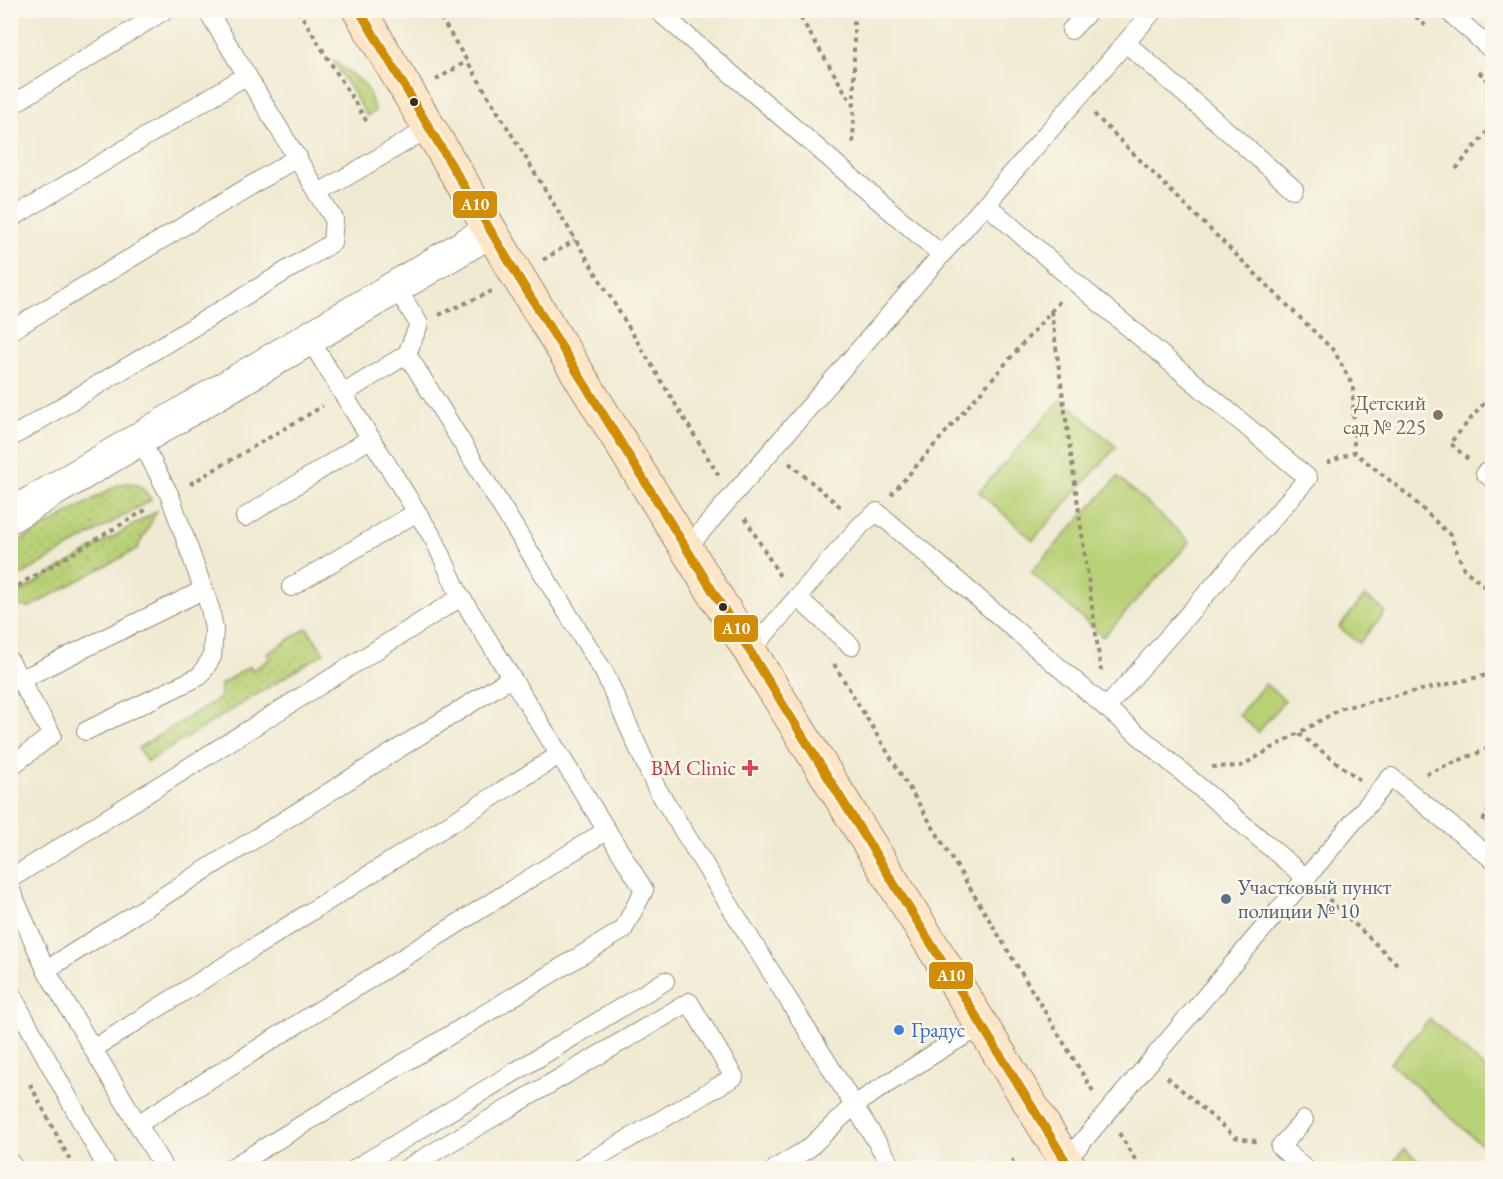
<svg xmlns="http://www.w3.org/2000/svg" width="1503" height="1179" font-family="'EB Garamond',serif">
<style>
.grass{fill:url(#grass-dots);stroke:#7a7e4a;stroke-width:1.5}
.park{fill:#b8d176;stroke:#7a7e4a;stroke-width:1.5}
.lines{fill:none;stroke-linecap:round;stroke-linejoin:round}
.lane-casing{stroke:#968a78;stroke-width:20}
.street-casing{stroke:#968a78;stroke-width:35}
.secondary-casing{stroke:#968a78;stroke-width:35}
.path{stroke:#968a78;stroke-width:4;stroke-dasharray:4.5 4.5;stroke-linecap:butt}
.lane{stroke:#fff;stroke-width:18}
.street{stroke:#fff;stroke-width:33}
.secondary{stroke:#fee5c5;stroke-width:33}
.bus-1-casing{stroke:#fbf7ec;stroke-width:14}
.bus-1{stroke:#d18d06;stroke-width:9}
.bus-dot{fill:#3b2a1e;stroke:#fbf7ec;stroke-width:2}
.education-dot{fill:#8d6e63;stroke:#fbf7ec;stroke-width:2}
.health-dot{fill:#e0444e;stroke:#fbf7ec;stroke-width:2}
.service-dot{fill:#5c6f8a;stroke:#fbf7ec;stroke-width:2}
.shop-dot{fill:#3f7fe0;stroke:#fbf7ec;stroke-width:2}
.labels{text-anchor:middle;stroke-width:5;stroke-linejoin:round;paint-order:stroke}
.education-label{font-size:21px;fill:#785e54;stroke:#fbf7ec;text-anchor:end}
.health-label{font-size:21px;fill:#be3a42;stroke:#fbf7ec;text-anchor:end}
.service-label{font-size:21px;fill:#4e5e75;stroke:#fbf7ec;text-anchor:start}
.shop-label{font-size:21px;fill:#366cbe;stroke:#fbf7ec;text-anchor:start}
.line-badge{stroke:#fbf7ec;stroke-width:2}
.badge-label{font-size:16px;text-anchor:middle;font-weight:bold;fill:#fff}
</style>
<defs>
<pattern id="grass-dots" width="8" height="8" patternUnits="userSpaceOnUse" patternTransform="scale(1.5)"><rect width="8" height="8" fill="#b8d176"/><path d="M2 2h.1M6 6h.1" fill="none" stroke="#9fb466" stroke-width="1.8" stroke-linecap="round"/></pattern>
</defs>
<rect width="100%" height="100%" fill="#fbf7ec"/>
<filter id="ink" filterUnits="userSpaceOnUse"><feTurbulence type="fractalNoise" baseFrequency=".0167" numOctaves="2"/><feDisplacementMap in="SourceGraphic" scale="12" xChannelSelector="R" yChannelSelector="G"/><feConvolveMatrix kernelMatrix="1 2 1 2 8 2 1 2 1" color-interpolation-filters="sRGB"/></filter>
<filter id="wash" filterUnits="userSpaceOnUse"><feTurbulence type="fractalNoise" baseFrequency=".008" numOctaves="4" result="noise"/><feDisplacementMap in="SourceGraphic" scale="24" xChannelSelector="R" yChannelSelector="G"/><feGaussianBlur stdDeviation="1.35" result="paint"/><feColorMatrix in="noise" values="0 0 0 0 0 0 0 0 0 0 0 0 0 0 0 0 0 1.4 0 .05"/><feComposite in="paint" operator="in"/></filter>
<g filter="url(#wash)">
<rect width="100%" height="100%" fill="#f0ead2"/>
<!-- grass -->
<g class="grass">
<polygon points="332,59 363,83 368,90 375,111 367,116"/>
<path d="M126 483C142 484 143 488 151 500L11 581V546L118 485Z"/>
<polygon points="157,511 137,549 28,608 11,604 11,597"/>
<polygon points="307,628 324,653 147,762 138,748 220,698 221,684 250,666 253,670 270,659 267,654"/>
</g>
<!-- park -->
<g class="park">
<polygon points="1062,399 1116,447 1033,540 979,492"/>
<polygon points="1118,477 1190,542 1103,637 1031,572"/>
<polygon points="1365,596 1385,612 1359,643 1339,627"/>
<polygon points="1265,684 1285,700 1258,732 1239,715"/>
<polygon points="1430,1019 1492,1075 1492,1154 1390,1063"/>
<polygon points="1404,1149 1429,1168 1388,1168"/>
</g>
</g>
<g filter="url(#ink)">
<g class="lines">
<!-- lane casing -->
<g class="lane-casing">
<g id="lane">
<polyline points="657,10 942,255"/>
<polyline points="1447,10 1492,50"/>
<polyline points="1071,30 1090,10"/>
<polyline points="1126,43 1294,189"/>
<polyline points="10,106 165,10"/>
<polyline points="319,193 429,128"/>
<polyline points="986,204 1076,283 1308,478 1106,708"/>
<polyline points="10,219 247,75"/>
<polyline points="10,331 298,157"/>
<polyline points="309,338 343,394"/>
<polyline points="407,354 604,672 656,787 893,1168"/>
<polyline points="10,438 332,243 334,219 207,10"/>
<polyline points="1485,473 1492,479"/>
<polyline points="245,517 371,438"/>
<polyline points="686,549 1154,10"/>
<polyline points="291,587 417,512"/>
<polyline points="797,597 851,646"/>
<polyline points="750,651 861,525 877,512 1306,878 1065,1162"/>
<polyline points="10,661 20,680 52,735 10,767"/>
<polyline points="20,680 203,590"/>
<polyline points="86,731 200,676 212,657 214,629 210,608 170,496 140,439"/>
<polyline points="1306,878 1391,777 1492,859"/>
<polyline points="10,879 461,597"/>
<polyline points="10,888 46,970 164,1168"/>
<polyline points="46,970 511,678"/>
<polyline points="10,992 107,1168"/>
<polyline points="93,1049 559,755"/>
<polyline points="1304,1120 1280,1147 1305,1168"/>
<polyline points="138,1124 607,830"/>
<polyline points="10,1162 14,1168"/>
<polyline points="231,1168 623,930 644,890 458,592 435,541 343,394 407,354 419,324 396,287"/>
<polyline points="356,1168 665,981"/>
<polyline points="407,1168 689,1002 734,1077 579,1168"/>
<polyline points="776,1168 809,1148 854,1105 943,1048 982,1026"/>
</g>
</g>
<!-- street casing -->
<g class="street-casing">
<polyline id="street" points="10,516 490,231"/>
</g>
<!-- secondary casing -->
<g class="secondary-casing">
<polyline id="secondary" points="359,10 517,275 1070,1168"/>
</g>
<!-- path -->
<g class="path">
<polyline points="298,10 367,122"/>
<polyline points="436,10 719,476"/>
<polyline points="796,10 854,107 853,147"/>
<polyline points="1409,10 1428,28"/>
<polyline points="1479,72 1492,84"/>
<polyline points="436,80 467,61"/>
<polyline points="854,106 854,10"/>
<polyline points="1094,114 1166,186 1334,351 1353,386 1354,452"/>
<polyline points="1456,169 1492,126"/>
<polyline points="543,260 575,240"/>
<polyline points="1051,311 1101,671"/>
<polyline points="439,315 492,291"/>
<polyline points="1468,459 1450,443 1492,394"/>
<polyline points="789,463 843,509"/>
<polyline points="1327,463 1354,452 1408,495 1450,535 1464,569 1492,593"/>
<polyline points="190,484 323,406"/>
<polyline points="891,495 1060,301"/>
<polyline points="745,518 781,578"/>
<polyline points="10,590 149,508"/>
<polyline points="834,664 1093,1091"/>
<polyline points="1299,734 1360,780"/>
<polyline points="1212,767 1241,766 1342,708 1492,674"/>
<polyline points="1426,774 1492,747"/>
<polyline points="1483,821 1492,803"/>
<polyline points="1322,893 1397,964"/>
<polyline points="1167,1077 1235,1137 1259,1142"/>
<polyline points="30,1084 74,1168"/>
<polyline points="1119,1133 1140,1168"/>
<polyline points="1012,1161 1014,1160"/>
</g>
<!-- lane -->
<use href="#lane" class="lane"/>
<!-- street -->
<use href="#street" class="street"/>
<!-- secondary -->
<use href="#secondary" class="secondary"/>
<!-- bus-1 casing -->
<g class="bus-1-casing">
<polyline id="bus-1" points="359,10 517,275 1070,1168"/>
</g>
<!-- bus-1 -->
<use href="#bus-1" class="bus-1"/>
</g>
</g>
<!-- markers -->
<g class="bus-dot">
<circle cx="414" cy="102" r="5"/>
<circle cx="723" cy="607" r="5"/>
</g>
<circle class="education-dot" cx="1438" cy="415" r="6"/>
<path class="health-dot" d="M747 759h6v6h6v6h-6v6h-6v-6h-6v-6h6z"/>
<circle class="service-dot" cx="1226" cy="899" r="6"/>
<circle class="shop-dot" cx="899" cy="1030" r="6"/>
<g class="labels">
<!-- education labels -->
<g class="education-label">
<text x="1426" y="410">Детский<tspan x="1426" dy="24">сад № 225</tspan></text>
</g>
<!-- health labels -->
<g class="health-label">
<text x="736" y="775">BM Clinic</text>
</g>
<!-- service labels -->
<g class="service-label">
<text x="1238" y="894">Участковый пункт<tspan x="1238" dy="24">полиции № 10</tspan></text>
</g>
<!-- shop labels -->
<g class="shop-label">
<text x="911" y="1037">Градус</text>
</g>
</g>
<g class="line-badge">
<rect x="452" y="190" width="46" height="29" rx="6" fill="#d18d06"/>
<rect x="713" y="614" width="46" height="29" rx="6" fill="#d18d06"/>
<rect x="928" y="961" width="46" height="29" rx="6" fill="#d18d06"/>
</g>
<g class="badge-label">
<text x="475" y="210">А10</text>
<text x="736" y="634">А10</text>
<text x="951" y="981">А10</text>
</g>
<!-- margin -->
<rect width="1503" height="1179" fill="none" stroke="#fbf7ec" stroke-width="36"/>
</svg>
